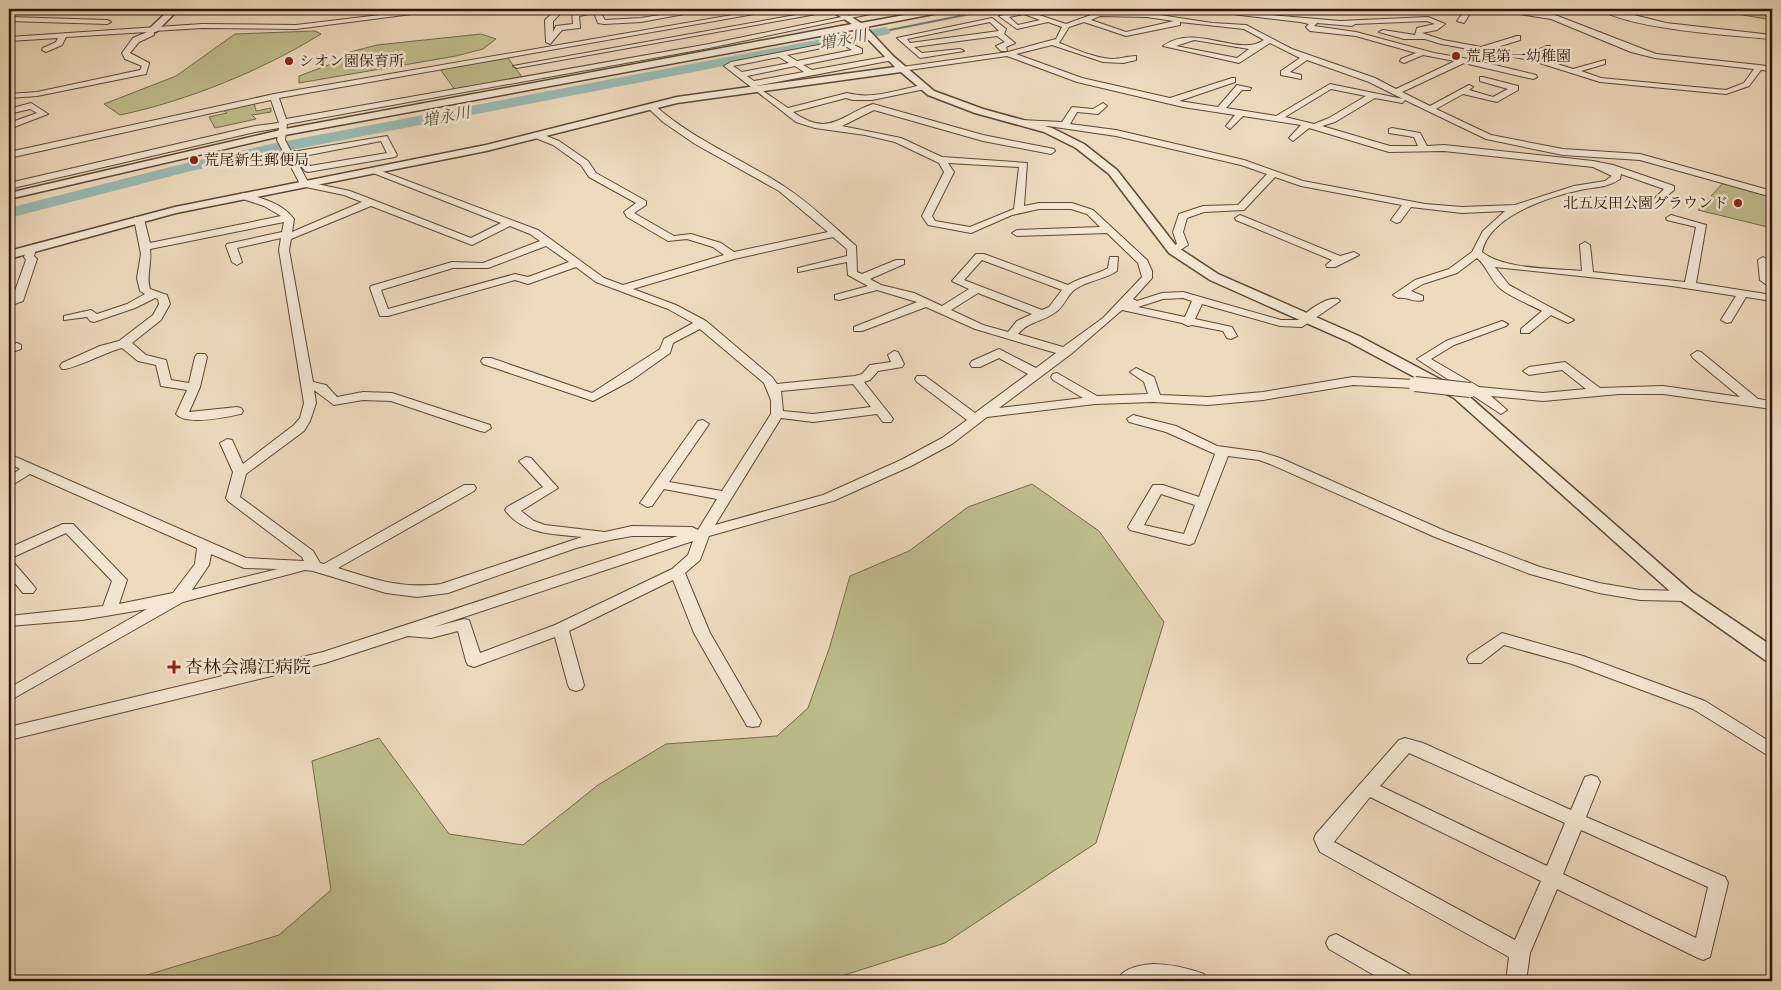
<svg xmlns="http://www.w3.org/2000/svg" width="1781" height="990" font-family="'Sorts Mill Goudy','Noto Serif JP',serif">
<style>
.green{fill:#bfbe8d;stroke:#766a4b}
.lines{fill:none;stroke-linecap:round;stroke-linejoin:round}
.stream{stroke:#6e796f;stroke-width:2}
.river{fill:#99bbb3;fill-rule:evenodd}
.minor-casing{stroke:#5d4736;stroke-width:2}
.tertiary-casing{stroke:#5d4736;stroke-width:3}
.minor{fill:#f4e8d5;fill-rule:evenodd}
.tertiary{fill:#f4e8d5;fill-rule:evenodd}
.minor-bridge-casing{stroke:#5d4736;stroke-width:16;stroke-linecap:butt}
.minor-bridge{stroke:#f4e8d5;stroke-width:14}
.poi-dot{fill:#8f2418;stroke:#f4e8d5;stroke-width:2}
.labels{text-anchor:middle;stroke-width:5;stroke-linejoin:round;paint-order:stroke}
.far-poi-label{font-size:15px;fill:#2d1609;stroke:#f4e8d5;text-anchor:start}
.far-water-label{font-size:16px;font-style:italic;fill:#535044;stroke:#f4e8d5}
.poi-label{font-size:18px;fill:#2d1609;stroke:#f4e8d5;text-anchor:start}
</style>
<rect width="100%" height="100%" fill="#eedbbe"/>
<filter id="stains"><feTurbulence type="fractalNoise" baseFrequency=".004" numOctaves="4"/><feColorMatrix values="0 0 0 0 .2 0 0 0 0 .09 0 0 0 0 .02 0 0 0 .5 -.17"/></filter>
<radialGradient id="worn" r=".72"><stop offset=".6" stop-color="#630" stop-opacity="0"/><stop offset="1" stop-color="#630" stop-opacity=".3"/></radialGradient>
<!-- green -->
<g class="green">
<polygon points="1708,9 1772,9 1772,20"/>
<path d="M315 31 321 34C263 70 187 101 120 115L104 104 176 76 235 34Z"/>
<polygon points="481,34 496,39 483,49 456,56 299,83 299,76 339,61 346,53 377,45"/>
<polygon points="507,57 522,77 455,90 440,69"/>
<polygon points="254,103 256,111 271,108 271,112 252,115 256,119 215,128 209,117 227,113 223,110"/>
<polygon points="1724,182 1772,196 1772,228 1698,210"/>
<polygon points="1032,484 1099,531 1164,622 1096,843 945,943 826,981 127,981 279,935 331,890 312,761 379,738 449,834 523,845 598,785 666,744 777,736 808,708 830,646 850,576 909,551 968,507"/>
</g>
<g class="lines">
<!-- stream -->
<polyline class="stream" points="885,31 995,9"/>
<!-- river -->
<polygon class="river" points="885,27 891,31 889,34 276,153 191,171 9,218 9,208 190,162 276,143"/>
<!-- minor casing -->
<g class="minor-casing">
<g id="minor">
<polygon points="114,9 254,9 250,11 118,11"/>
<polygon points="430,9 450,9 296,29 202,28 154,31 154,35 139,42 130,53 149,63 146,74 37,96 9,98 9,94 37,92 140,70 142,66 125,59 122,53 133,38 147,32 66,37 62,45 46,52 42,50 43,48 56,42 58,38 9,41 9,37 202,24 296,25"/>
<polygon points="557,9 565,9 553,21 553,32 556,26 573,24 572,12 598,9 605,20 641,18 696,9 711,9 641,22 604,24 598,23 594,13 579,16 580,28 562,30 550,44 546,42 545,20"/>
<path d="M767 9H782L279 98 286 119 709 44 881 9H894L709 48 287 124 285 140 291 151H298L387 136 397 155 395 157 308 172 305 171 294 156 308 182 350 191 471 238 501 223 368 171 376 169 538 230 604 278 623 285 724 255 713 247 687 239 668 241 627 217 624 212 636 203 589 177 581 165 553 145 533 137V133H539L559 141 588 161 596 173 646 201V205L634 213 674 236 691 234 721 243 734 252 828 232 779 191 695 144 663 122 646 106 653 104C693 140 741 158 785 187 811 204 833 226 856 246L857 272 862 274 896 260H904V264L870 279 881 285 914 293 942 306 969 289 952 281 976 254H984L1068 285C1081 277 1096 275 1108 268L1110 257H1118L1117 271C1104 280 1088 280 1074 290 1067 296 1064 306 1057 311 1044 322 1030 320 1018 334L1063 347 1103 318 1142 277 1138 263 1107 233 1017 236 1012 233 1017 230 1100 227 1087 214 1071 209H1039L1012 215 971 233 928 225 922 216 944 172 939 163 895 142 865 135 815 128 796 122 724 66 731 62 870 35H873V39L850 43 862 49V53L803 65 812 70 890 56H893V60L756 86 788 108 847 93C872 100 897 90 922 85L926 87 925 89 872 100H853L846 98 793 112C830 138 840 115 873 104L983 135 1054 149 1055 151 1051 154 983 141 874 110 842 126 901 138 942 157 1027 163 1024 206 1039 203H1072L1093 210 1147 260 1152 271V278L1133 299 1137 301 1162 293 1183 292 1281 320H1299C1305 312 1327 296 1338 299L1340 301 1302 327 1280 326 1202 304 1195 319 1232 327 1237 336 1231 339 1227 338 1223 331 1192 325 1188 326 1182 323 1122 310 1071 354 999 408 1083 398 1053 380 1051 377 1053 374 1057 373 1097 396 1148 394 1144 382 1130 372 1136 368 1154 377 1160 395 1208 397 1263 392 1353 377 1415 380 1421 384 1415 388 1353 385 1263 400 1208 405 1153 402 1095 404 987 417 952 444 911 466 833 501 709 536 700 560 685 573 710 633 761 721 759 726 753 727 747 726 694 633 673 580 569 631 584 685 582 689 576 691 570 689 568 685 555 637 474 667 468 665 466 661 458 631 431 638 408 636 325 663 9 740V727L323 652 678 536H632L610 540 576 548 448 593 417 597 386 593 313 571 305 570 183 602 9 701V688L147 609 82 620 9 626V616L103 606 112 581 66 533 9 559V548L63 524H73L127 580 119 604 173 593 195 564 197 548 30 474 9 487V477L20 469 9 463V454L246 558 304 561 302 557 228 501 226 498 233 472 220 443 227 439 232 440 243 464 294 425 300 418 304 403 279 250 281 238 237 248 242 262 237 265 232 262 226 246 227 244 282 232 284 222 150 249C152 263 146 276 150 289L167 295 170 304 161 320 132 343 146 355 166 360 171 380 189 383 195 357 197 354H205L207 357 200 387 189 412 237 407 241 408 243 411 241 414C227 417 186 426 176 414L187 390 161 386 156 365 138 361 122 348C108 351 70 371 62 369L60 366 62 363 100 346 119 341 153 315 159 304 158 299 155 298 135 308 94 322 90 321 87 317 64 320V316L91 310 97 314 127 304 145 294 140 291 137 278 141 254 134 219 135 217 144 219 150 243 281 216 264 206 240 198 238 196 243 193C262 198 282 203 294 219L292 232 362 202 344 195 301 186 277 140 279 128 255 132 9 189V183L255 126 279 123 271 100 9 158V152L274 94ZM842 44 852 50 797 61 787 55ZM779 57 789 63 742 72 733 66ZM795 66 804 72 754 81 747 76ZM381 141 387 153 310 166 304 156ZM948 163 1019 167 1014 209 970 227 935 221 932 216 954 172ZM371 206 472 245 510 226 530 234 540 241 483 263 452 262 371 286 370 288 380 316H388L515 280 528 284 576 267 596 282 668 309 693 323 664 339 660 349 592 393 491 358H483L481 361 483 364 593 401 632 380 670 353 673 343 700 329 764 383 771 400V414L722 491 669 482 709 424 703 420 698 421 640 503 647 507 652 506 664 489 717 499 698 530 692 527 632 526 605 532 545 525 534 521 521 511 558 488 531 458 526 457 519 461 543 487 507 507 505 510C523 535 555 534 582 537L441 584C403 589 375 580 338 568L474 491 476 488 474 485H464L324 564 320 563 313 551 240 497 246 474 304 431 310 421 316 403 314 390 334 405 363 400 391 401 480 431 485 432 491 428 490 425 392 393 363 392 337 397 326 385 313 382 289 250 291 239ZM833 237 847 249V256L798 268V272L847 262 848 275 868 286 835 295V299L839 300 877 290 917 302 854 327V331H862L926 307 975 329 1056 353 1036 368 999 349 972 361 970 364 972 367H980L999 358 1028 374 975 413 925 376H917L915 379 917 382 967 420 942 438 901 460 823 495 715 525 781 418 813 422 877 414 883 422H891L893 419 891 416 864 382 870 380 878 371 902 367 904 364 898 352 894 351 888 355 891 362 870 365 862 374 855 376 777 384 772 377 706 321 676 305 633 289 734 259ZM546 246 569 262 528 277 515 274 388 309 381 290 453 268H488ZM982 260 1062 290 1049 307 1042 310 964 280ZM978 293 1032 314 1017 321 1008 332 983 325 951 310ZM1183 298 1192 301 1185 317 1138 307 1163 299ZM853 384 871 407 813 414 783 411 781 391ZM693 541 688 555 672 569 555 625 480 653 469 620 464 619 434 627ZM211 554 244 568 278 569 192 590 209 565Z"/>
<polygon points="829,9 844,9 517,68 513,66"/>
<polygon points="1457,9 1465,9 1471,12 1464,23 1457,21 1463,13"/>
<path d="M1487 9H1505L1555 15 1656 54 1759 65 1772 67V71L1761 70 1749 86 1726 94 1600 82 1530 60 1441 44 1425 39H1404L1379 32 1383 30 1415 35 1417 28 1435 24 1427 21 1355 24 1352 26 1317 23 1314 26 1356 32 1434 53 1474 60 1536 75 1537 77 1533 79 1464 63 1402 92 1430 106 1469 85 1473 87 1469 90 1493 97 1508 89 1480 81V77H1483L1518 86V90L1497 102 1463 94 1436 109 1491 135 1563 149 1640 154 1772 191V197L1640 160 1563 155 1486 139 1405 100 1402 103 1375 98 1335 122 1322 126 1390 146H1418L1414 137 1389 133V129L1392 128 1420 133 1427 146 1444 145 1593 161 1613 165 1674 186V190L1656 205 1651 202 1664 189 1621 174 1620 179C1607 188 1594 187 1580 190 1548 197 1489 216 1482 252 1504 270 1554 268 1582 271L1580 245 1585 242 1590 245 1593 272 1685 282 1696 227 1667 220 1666 218 1671 215 1706 225 1696 283 1772 295V301L1746 297 1731 322 1727 323 1721 320 1736 296 1672 286 1495 267 1509 285 1574 320 1568 323 1551 315 1529 333H1521V329L1542 311C1529 304 1512 298 1501 289 1490 280 1487 266 1477 258L1457 273 1423 284 1411 291 1423 296V300C1414 303 1407 296 1398 298L1393 295 1415 280 1449 269 1472 252 1483 231 1505 211 1462 213 1411 207 1400 222 1396 223 1391 220 1402 205 1301 186 1275 177 1244 210 1204 212 1187 218 1183 232 1188 245 1177 252H1169V248L1177 244 1173 232 1179 214 1203 206 1238 205 1267 174 1241 165 1116 136 1048 126 1023 125 1019 122 1020 120 1062 122 1072 107 1093 109 1103 103 1107 106 1098 114 1077 112 1070 124 1116 130 1244 160 1303 181 1425 204 1462 207 1515 205 1574 186 1605 181 1612 176 1593 167 1444 151 1389 152 1309 128 1293 141 1289 138 1301 125 1243 116 1230 129 1226 126 1235 115 1183 107 1077 82 1007 56 902 71 898 69 902 67 1008 52 1056 39 1062 27 1048 22 1017 29 999 16 1024 10 1066 24 1099 12 1147 13 1212 23 1246 25 1292 49 1375 78 1396 89 1455 61 1423 55 1404 63 1400 61 1401 59 1416 53 1356 36 1310 31 1306 27 1309 24 1300 22 1232 14 1236 12 1340 21 1428 17 1445 24 1437 30 1422 33 1443 40 1481 47 1517 36H1520V40L1491 49 1526 55 1547 46H1550V50L1535 57 1573 69 1605 60V64L1581 71 1601 78 1726 90 1744 83 1754 69 1655 58 1631 52 1551 19ZM1024 14 1040 20 1018 25 1009 17ZM1100 16 1147 17 1174 21 1126 32 1091 20ZM1084 22 1126 36 1180 25V22L1244 29 1264 40C1238 58 1196 22 1163 46L1239 63 1270 43 1300 58 1281 71V75L1301 79V75L1290 72 1307 60 1369 82 1403 99 1330 84 1276 116 1226 108 1242 90H1250L1251 88 1237 85 1218 107 1179 101 1235 82V78H1232L1170 98 1082 78 1016 54 1052 45 1103 62 1123 63 1136 60V56C1128 56 1120 59 1112 59 1094 58 1076 49 1059 43L1069 27ZM1194 40 1249 49 1237 58 1176 46ZM1331 89 1366 96 1329 118 1314 124 1285 117Z"/>
<path d="M1600 9H1610L1666 23 1772 35V39C1735 36 1628 29 1600 9Z"/>
<polygon points="9,17 107,20 111,22 107,24 9,21"/>
<path d="M992 18 1006 29 1004 34 1015 43 1006 47 1007 51H1001L996 46 1005 42 997 36 914 47 922 53 960 49 964 51 920 58 897 38ZM990 22 999 31 910 43 907 39Z"/>
<polygon points="31,103 48,114 9,129 9,123 37,113 30,109 9,114 9,109"/>
<polygon points="1240,215 1340,256 1354,252 1359,255 1335,267 1327,267 1326,265 1332,260 1236,220 1235,218"/>
<polygon points="31,246 36,249 34,256 37,259 23,301 9,306 9,300 12,299 26,260 24,257 26,249"/>
<polygon points="1763,257 1768,260 1772,289 1760,280 1758,260"/>
<polygon points="1502,321 1508,324 1506,326 1454,345 1431,359 1479,387 1543,393 1586,389 1562,370 1529,375 1523,371 1529,367 1565,362 1600,388 1663,386 1740,397 1693,358 1691,355 1697,351 1701,352 1758,399 1772,401 1772,409 1663,394 1619,394 1543,401 1491,396 1507,410 1501,414 1417,359 1446,341"/>
<polygon points="17,343 21,345 21,349 9,353 9,346"/>
<path d="M1133 415 1176 426 1217 446 1261 452 1280 458 1445 531 1540 567 1599 583 1640 590 1686 591 1691 592 1694 596 1691 600 1686 601 1640 600 1599 593 1530 574 1435 537 1270 464 1259 460 1228 456 1194 543 1189 545 1130 530 1128 527 1153 485H1163L1199 497 1215 454 1166 432 1129 422 1127 419ZM1161 494 1195 505 1184 534 1144 525Z"/>
<polygon points="9,561 14,563 33,585 36,589 33,593 23,593 9,576"/>
<polygon points="1502,633 1583,656 1705,701 1772,743 1772,758 1693,709 1572,664 1504,645 1481,663 1469,663 1467,659 1469,655"/>
<path d="M1405 738 1423 743 1571 810 1585 777 1591 775 1597 777 1600 782 1586 817 1725 877 1728 883 1710 957 1703 960 1696 957 1557 889 1530 953 1526 981H1506L1509 957 1320 852 1314 839 1316 834 1399 740ZM1409 753 1565 823 1547 866 1380 786ZM1370 797 1541 881 1515 940 1334 842ZM1581 830 1708 887 1696 938 1563 874Z"/>
<polygon points="1336,934 1409,974 1412,981 1384,981 1329,949 1326,943 1329,937"/>
<path d="M1153 964C1171 964 1187 968 1204 974L1207 981H1117C1122 968 1140 965 1153 964Z"/>
</g>
</g>
<!-- tertiary casing -->
<g class="tertiary-casing">
<g id="tertiary">
<polygon points="170,9 179,9 156,32 150,32 150,28"/>
<polygon points="828,9 838,9 861,23 937,9 953,9 949,11 866,27 893,56 934,91 983,109 1052,128 1084,144 1117,170 1177,247 1218,274 1359,336 1464,392 1692,592 1772,646 1772,662 1765,660 1680,600 1454,398 1349,342 1210,280 1169,253 1109,174 1076,148 1044,132 975,113 928,95 901,72 677,103 486,151 176,213 9,259 9,251 175,207 486,145 677,97 895,67 858,29 285,135 9,199 9,193 285,129 852,24"/>
</g>
</g>
<!-- minor -->
<use href="#minor" class="minor"/>
<!-- tertiary -->
<use href="#tertiary" class="tertiary"/>
<!-- minor-bridge casing -->
<g class="minor-bridge-casing">
<polyline id="minor-bridge" points="1415,384 1470,390"/>
</g>
<!-- minor-bridge -->
<use href="#minor-bridge" class="minor-bridge"/>
</g>
<!-- markers -->
<g class="poi-dot">
<circle cx="1456" cy="56" r="5"/>
<circle cx="289" cy="61" r="5"/>
<circle cx="194" cy="160" r="5"/>
<circle cx="1738" cy="203" r="5"/>
<path d="M171.5 659.5h5v5h5v5h-5v5h-5v-5h-5v-5h5z"/>
</g>
<g class="labels">
<!-- far-poi labels -->
<g class="far-poi-label">
<text x="1466" y="61">荒尾第一幼稚園</text>
<text x="299" y="66">シオン園保育所</text>
<text x="204" y="165">荒尾新生郵便局</text>
<text x="1728" y="208" text-anchor="end">北五反田公園グラウンド</text>
</g>
<!-- far-water labels -->
<g class="far-water-label">
<text transform="translate(843 39) rotate(-11)" y="6">増永川</text>
<text transform="translate(446 116) rotate(-11)" y="6">増永川</text>
</g>
<!-- poi labels -->
<g class="poi-label">
<text x="185" y="673">杏林会鴻江病院</text>
</g>
</g>
<!-- margin -->
<rect width="1781" height="990" fill="none" stroke="#eedbbe" stroke-width="30"/>
<rect x="10" y="10" width="1761" height="970" fill="none" stroke="#2d1609" stroke-width="2.5"/>
<rect x="15" y="15" width="1751" height="960" fill="none" stroke="#2d1609"/>
<rect width="100%" height="100%" filter="url(#stains)"/>
<rect width="100%" height="100%" fill="url(#worn)"/>
</svg>
